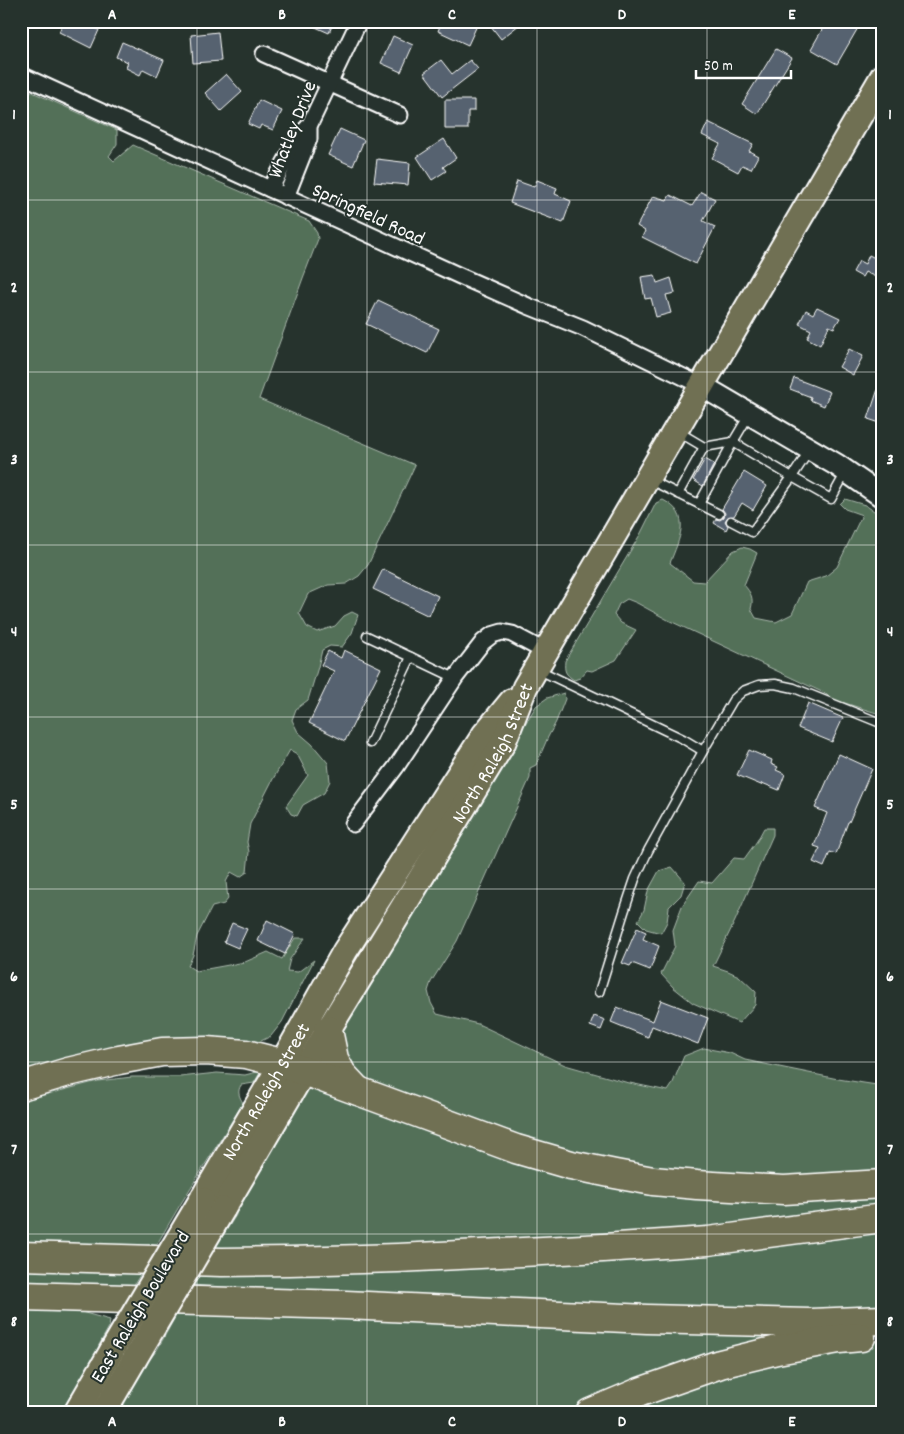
<svg xmlns="http://www.w3.org/2000/svg" width="904" height="1434" font-family="Dekko,sans-serif">
<style>
.green{fill:#537058;stroke:#a9b8ac}
.building{fill:#56626f;stroke:#fff}
.lines{fill:none;stroke-linecap:round;stroke-linejoin:round}
.lane-casing{stroke:#fff;stroke-width:11}
.street-casing{stroke:#fff;stroke-width:19}
.secondary-casing{stroke:#fff;stroke-width:25}
.primary-casing{stroke:#fff;stroke-width:28}
.highway-casing{stroke:#fff;stroke-width:31}
.lane{stroke:#26332d;stroke-width:8}
.street{stroke:#26332d;stroke-width:15}
.secondary{stroke:#26332d;stroke-width:21}
.primary{stroke:#706f52;stroke-width:24}
.highway{stroke:#706f52;stroke-width:28}
.primary-bridge-casing{stroke:#fff;stroke-width:28;stroke-linecap:butt}
.primary-bridge{stroke:#706f52;stroke-width:24}
.grid{fill:none;stroke:#fff;stroke-width:1;stroke-opacity:0.55}
.labels{text-anchor:middle;stroke-width:4;stroke-linejoin:round;paint-order:stroke}
.street-label{font-size:20px;fill:#fff;stroke:#26332d}
.neatline{fill:none;stroke:#fff;stroke-width:2}
.grid-label{font-size:16px;text-anchor:middle;font-weight:bold;fill:#fff}
</style>
<rect width="100%" height="100%" fill="#26332d"/>
<filter id="ink" filterUnits="userSpaceOnUse"><feTurbulence type="fractalNoise" baseFrequency=".02" numOctaves="2"/><feDisplacementMap in="SourceGraphic" scale="10" xChannelSelector="R" yChannelSelector="G"/><feConvolveMatrix kernelMatrix="1 2 1 2 8 2 1 2 1" color-interpolation-filters="sRGB"/></filter>
<g filter="url(#ink)">
<!-- green -->
<g class="green">
<polygon points="21,87 117,130 117,144 109,156 114,161 133,145 309,221 317,233 318,239 303,278 259,399 415,465 368,565 359,576 346,584 328,585 308,594 299,613 307,627 317,632 335,626 344,616 352,612 358,615 352,633 342,647 330,646 322,650 318,667 308,700 296,709 292,720 298,732 312,744 328,763 330,781 324,793 303,805 297,816 291,814 286,806 308,775 297,754 290,750 273,779 250,824 247,842 249,852 247,872 240,877 231,872 226,882 228,899 224,904 212,907 197,936 193,955 188,966 196,971 245,962 268,952 282,959 295,938 305,938 290,959 287,971 298,972 314,960 282,1022 271,1036 259,1042 21,1076"/>
<path d="M845 499 865 505 883 517V715L835 700 822 692 668 620 637 603 627 599 619 604 614 615 621 623 636 630 616 660 592 671 587 670 580 678 574 680C565 674 564 671 565 661L641 533 656 503 663 500C693 515 679 539 670 563L693 581 704 582 733 551 742 547 750 549 757 553 744 585C751 593 754 598 751 609L756 618 776 622 792 614 807 582 826 576 837 567 862 515 845 509 840 504Z"/>
<polygon points="564,693 565,699 556,722 548,737 536,765 530,768 530,778 457,941 431,982 428,991 431,1003 437,1014 478,1024 565,1065 625,1082 668,1091 672,1085 684,1056 704,1048 730,1053 745,1060 838,1079 883,1086 883,1178 787,1183 607,1167 391,1095 349,1071 340,1037 344,1023 536,706 547,698"/>
<polygon points="764,828 773,828 773,835 735,921 713,966 728,971 739,976 756,992 755,1005 739,1023 693,1003 673,987 661,974 675,946 673,930 682,906 699,881 712,883 734,858 744,859 757,841"/>
<polygon points="672,867 685,882 681,895 669,907 667,922 661,933 646,929 638,921 644,910 648,891 659,871"/>
<path d="M261 1071 254 1083 241 1085C237 1092 239 1096 243 1103L180 1205 157 1244 120 1248 21 1245V1101L98 1081 132 1077H180L217 1073 245 1075Z"/>
<polygon points="306,1086 554,1168 883,1190 883,1210 832,1217 540,1243 214,1250 236,1215 236,1209"/>
<polygon points="883,1230 883,1310 754,1312 310,1293 192,1285 199,1272 657,1258 836,1239"/>
<polygon points="21,1264 145,1267 130,1291 21,1289"/>
<polygon points="21,1306 67,1308 110,1320 109,1327 99,1345 96,1357 64,1413 21,1413"/>
<polygon points="179,1310 883,1328 670,1374 570,1413 116,1413 142,1369 157,1350"/>
<polygon points="883,1341 883,1413 600,1413 639,1397 838,1345"/>
</g>
<!-- building -->
<g class="building">
<polygon points="64,21 81,21 99,30 91,48 59,32"/>
<polygon points="302,21 334,21 329,33"/>
<polygon points="442,21 479,21 468,45 438,31"/>
<polygon points="487,21 524,21 501,39"/>
<polygon points="827,21 862,21 837,64 811,49"/>
<polygon points="218,32 221,61 193,63 191,35"/>
<polygon points="393,36 413,45 401,72 381,63"/>
<polygon points="122,42 164,60 157,76 143,69 140,75 126,68 128,62 116,57"/>
<polygon points="776,49 792,58 757,114 742,104"/>
<polygon points="441,60 452,74 470,60 478,69 442,97 424,73"/>
<polygon points="226,74 242,92 221,111 205,93"/>
<polygon points="259,100 282,111 273,130 261,125 259,129 248,124"/>
<polygon points="445,100 474,100 474,111 468,111 468,129 445,129"/>
<polygon points="708,122 753,144 749,151 758,156 751,169 742,165 738,172 712,158 720,144 702,135"/>
<polygon points="340,129 364,140 353,166 328,155"/>
<polygon points="444,139 456,158 443,167 446,171 432,180 417,157"/>
<polygon points="377,159 410,163 408,185 374,182"/>
<polygon points="537,180 557,188 555,194 571,201 563,223 510,203 517,181 534,187"/>
<polygon points="701,192 715,199 703,221 715,227 696,264 642,237 645,231 637,226 653,196 667,200 670,195 692,206"/>
<polygon points="869,255 883,262 883,273 880,279 865,272 862,277 853,272 859,261 865,264"/>
<polygon points="655,275 657,283 671,278 675,293 666,295 671,313 656,317 651,298 645,299 641,277"/>
<polygon points="378,300 439,329 427,353 366,324"/>
<polygon points="817,307 840,318 834,328 829,326 820,345 807,338 811,330 799,324 806,310 813,314"/>
<polygon points="849,349 863,356 853,375 839,367"/>
<polygon points="794,378 830,392 824,406 810,400 811,397 790,389"/>
<polygon points="881,380 883,380 883,424 868,419"/>
<polygon points="705,459 714,464 703,486 693,480"/>
<polygon points="744,472 767,486 753,510 742,503 734,516 728,517 725,521 728,526 726,530 714,523 716,519 720,520 724,517 725,513 722,509"/>
<polygon points="383,569 438,596 429,616 373,589"/>
<polygon points="344,650 381,668 345,741 309,723 334,671 321,665 328,651 341,658"/>
<polygon points="808,703 843,718 832,742 798,728"/>
<polygon points="749,750 772,760 771,764 778,767 776,770 785,774 779,790 762,783 761,785 737,775"/>
<polygon points="839,754 872,769 849,822 848,822 836,854 830,852 824,867 813,862 820,848 814,846 827,813 815,808"/>
<polygon points="267,920 295,934 285,954 258,941"/>
<polygon points="232,923 247,929 238,948 224,942"/>
<polygon points="637,928 646,932 643,939 659,946 650,970 632,963 630,966 622,963"/>
<polygon points="661,1000 708,1018 698,1044 652,1026 648,1037 611,1022 617,1007 653,1021"/>
<polygon points="594,1016 605,1020 601,1030 590,1026"/>
</g>
<g class="lines">
<!-- lane casing -->
<g class="lane-casing">
<g id="lane">
<polyline points="677,431 704,447 678,494"/>
<polyline points="704,447 733,442"/>
<polyline points="809,451 792,477 831,499 846,472"/>
<polyline points="650,480 699,504 733,442"/>
<polyline points="699,504 719,514"/>
<polyline points="731,521 752,532 792,477 733,442 749,415"/>
<polyline points="367,636 455,678"/>
<polyline points="537,669 683,739 703,751 733,700 743,691 759,685 775,684 794,688 883,724"/>
<polyline points="370,743 411,657"/>
<polyline points="599,992 624,912 635,879 648,851 703,751"/>
</g>
</g>
<!-- street casing -->
<g class="street-casing">
<g id="street">
<polyline points="264,54 400,115"/>
<polyline points="21,75 460,276 528,306 583,328 702,386"/>
<polyline points="270,189 300,135 309,126"/>
<polyline points="286,197 309,139 309,126 359,21"/>
<polyline points="353,824 396,767 455,678 483,642 492,635 502,632 512,634 546,652"/>
</g>
</g>
<!-- secondary casing -->
<g class="secondary-casing">
<polyline id="secondary" points="702,386 837,465 883,497"/>
</g>
<!-- primary casing -->
<g class="primary-casing">
<g id="primary">
<path id="s1" d="M202 1199 282 1063 345 951 484 735 512 701"/>
<path id="s2" d="M223 1209 328 1030 503 743 525 687 883 76"/>
<polyline points="76,1413 113,1349"/>
<polyline points="103,1413 134,1360"/>
</g>
</g>
<!-- highway casing -->
<g class="highway-casing">
<g id="highway">
<polyline points="328,1030 334,1059 342,1074 358,1091"/>
<polyline points="21,1086 68,1072 119,1060 162,1052 206,1051 246,1054 282,1063 516,1149 571,1165 615,1174 653,1181 697,1185 784,1190 883,1184"/>
<polyline points="21,1256 222,1262 290,1261 398,1258 603,1248 708,1241 883,1218"/>
<polyline points="21,1296 346,1305 647,1319 811,1323 883,1320"/>
<polyline points="590,1413 640,1392 720,1364 777,1350 839,1339 861,1337"/>
</g>
</g>
<!-- lane -->
<use href="#lane" class="lane"/>
<!-- street -->
<use href="#street" class="street"/>
<!-- secondary -->
<use href="#secondary" class="secondary"/>
<!-- primary -->
<use href="#primary" class="primary"/>
<!-- highway -->
<use href="#highway" class="highway"/>
<!-- primary-bridge casing -->
<g class="primary-bridge-casing">
<g id="primary-bridge">
<polyline points="113,1349 202,1199"/>
<polyline points="134,1360 223,1209"/>
</g>
</g>
<!-- primary-bridge -->
<use href="#primary-bridge" class="primary-bridge"/>
</g>
</g>
<!-- grid -->
<path class="grid" d="M197 21V1413M367 21V1413M537 21V1413M707 21V1413M21 200H883M21 372H883M21 545H883M21 717H883M21 889H883M21 1062H883M21 1234H883"/>
<g class="labels">
<!-- street labels -->
<g class="street-label">
<text transform="translate(291 129) rotate(-69)" y="7">Whatley Drive</text>
<text transform="translate(369 213) rotate(25)" y="7">Springfield Road</text>
<text dy="7" stroke="none"><textPath href="#s2" startOffset="530">North Raleigh Street</textPath></text>
<text dy="7" stroke="none"><textPath href="#s1" startOffset="125">North Raleigh Street</textPath></text>
<text transform="translate(139 1306) rotate(-59)" y="7">East Raleigh Boulevard</text>
</g>
</g>
<!-- margin -->
<rect width="904" height="1434" fill="none" stroke="#26332d" stroke-width="55"/>
<!-- scale -->
<path d="M696 70v8h95v-8" fill="none" stroke="#ffffff" stroke-width="2.5"/>
<text x="704" y="70" font-size="15" fill="#ffffff" stroke="#26332d" stroke-width="4" paint-order="stroke">50 m</text>
<rect x="28" y="28" width="848" height="1378" class="neatline"/>
<g class="grid-label">
<text x="112" y="19">A</text>
<text x="282" y="19">B</text>
<text x="452" y="19">C</text>
<text x="622" y="19">D</text>
<text x="792" y="19">E</text>
<text x="14" y="119">1</text>
<text x="890" y="119">1</text>
<text x="14" y="292">2</text>
<text x="890" y="292">2</text>
<text x="14" y="464">3</text>
<text x="890" y="464">3</text>
<text x="14" y="636">4</text>
<text x="890" y="636">4</text>
<text x="14" y="809">5</text>
<text x="890" y="809">5</text>
<text x="14" y="981">6</text>
<text x="890" y="981">6</text>
<text x="14" y="1154">7</text>
<text x="890" y="1154">7</text>
<text x="14" y="1326">8</text>
<text x="890" y="1326">8</text>
<text x="112" y="1426">A</text>
<text x="282" y="1426">B</text>
<text x="452" y="1426">C</text>
<text x="622" y="1426">D</text>
<text x="792" y="1426">E</text>
</g>
</svg>
